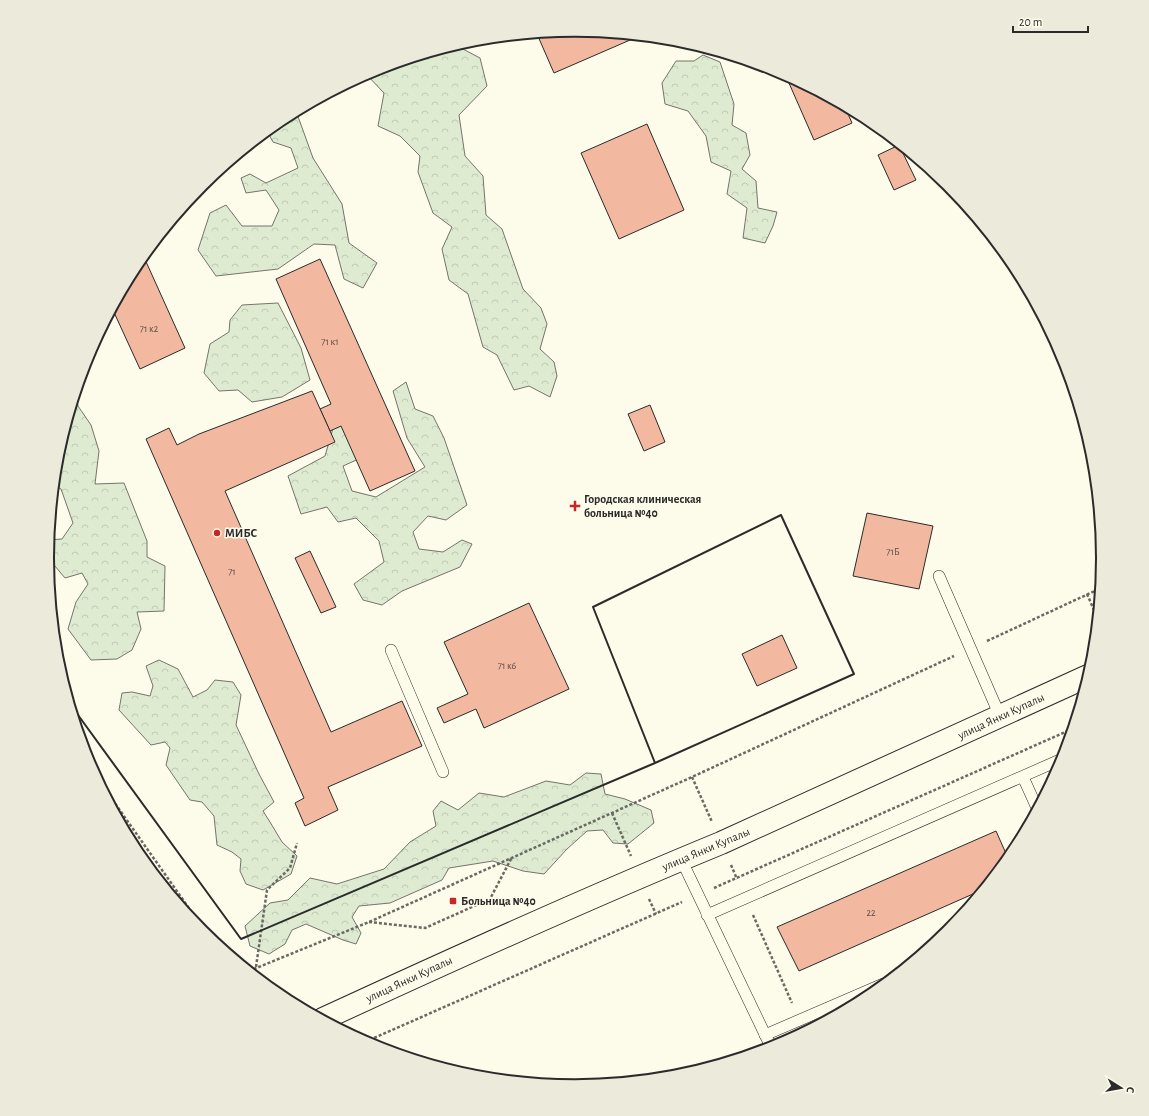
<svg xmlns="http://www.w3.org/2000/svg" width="1149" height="1116" font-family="'Alegreya Sans',sans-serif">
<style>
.forest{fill:url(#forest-crowns);stroke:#74746e}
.building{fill:#f2b8a0;stroke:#2b2b2b}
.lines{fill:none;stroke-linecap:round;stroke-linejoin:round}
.service-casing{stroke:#2b2b2b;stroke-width:12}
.tertiary-casing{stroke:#2b2b2b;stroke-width:24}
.path{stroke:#6a6964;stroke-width:2.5;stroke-dasharray:3 2;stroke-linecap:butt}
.service{stroke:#fdfbea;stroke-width:11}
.tertiary{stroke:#fdfbea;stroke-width:22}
.wall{stroke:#2b2b2b;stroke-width:2}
.poi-dot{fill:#c62828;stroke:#fdfbea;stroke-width:1.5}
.labels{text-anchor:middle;stroke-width:3;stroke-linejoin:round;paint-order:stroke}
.number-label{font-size:10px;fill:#5d4e48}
.poi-label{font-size:12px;font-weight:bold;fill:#2b2b2b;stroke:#fdfbea;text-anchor:start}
.street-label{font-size:12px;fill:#2b2b2b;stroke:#fdfbea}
.rim{fill:none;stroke:#2b2b2b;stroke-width:2}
</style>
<defs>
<pattern id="forest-crowns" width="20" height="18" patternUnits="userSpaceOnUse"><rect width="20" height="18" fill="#deebd1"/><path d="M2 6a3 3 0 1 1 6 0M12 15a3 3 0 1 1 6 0" fill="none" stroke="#bfcab4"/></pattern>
</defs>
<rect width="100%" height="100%" fill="#fdfbea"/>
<!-- forest -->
<g class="forest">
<polygon points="463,43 461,48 480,58 487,86 459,115 465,156 483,176 486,215 502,229 523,289 541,308 547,324 540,349 554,362 557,376 550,397 529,386 514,390 497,355 483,347 468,294 449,280 442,249 452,227 433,213 418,172 420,156 400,136 378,126 384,93 366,74 373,70"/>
<polygon points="703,55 720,62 734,104 732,125 746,133 750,155 742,169 756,181 758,208 777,212 773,226 765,243 743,238 747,208 727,194 731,171 711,162 706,136 688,111 665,104 662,83 676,61 694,61"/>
<polygon points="296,111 313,158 342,204 349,243 377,263 363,288 344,279 335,245 314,244 278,269 216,276 198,250 210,213 226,205 242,226 272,226 279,210 266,190 246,193 241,178 250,174 266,183 298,168 291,148 273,142 267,131 281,119"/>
<polygon points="278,303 301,348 310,380 282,397 252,402 238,390 219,391 204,373 210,344 229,332 230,320 242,305"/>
<polygon points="406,382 415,409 433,416 444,438 467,505 446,520 428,516 413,532 419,549 443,552 462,540 472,544 460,567 402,591 382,605 363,600 354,584 384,562 379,541 356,518 338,522 327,507 301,514 288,476 325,456 334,425 368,427 372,453 343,466 352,491 376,497 425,467 407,438 393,391"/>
<polygon points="76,392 78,406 91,425 99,451 95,484 124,483 147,541 147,557 165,566 164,611 137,612 141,629 132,650 117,659 91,660 68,629 76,602 88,584 82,573 65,578 54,565 47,566 47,558 48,540 62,539 73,523 61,489 54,485 57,455"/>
<polygon points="159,660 178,669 193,697 207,690 215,680 233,682 241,695 236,725 259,774 274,802 263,811 270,822 282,842 297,856 291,874 263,890 246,884 240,871 241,859 232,852 217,845 214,816 202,802 190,800 166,765 170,748 165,742 151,745 119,710 122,693 132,692 150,696 153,686 146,666"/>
<polygon points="586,773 601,774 605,794 625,799 651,810 654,823 628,844 613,843 603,830 587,831 567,849 544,874 523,871 493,861 449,868 442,880 390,903 359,906 352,917 361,933 356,944 343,940 306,924 292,930 285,944 269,954 250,946 245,926 270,903 288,900 310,878 337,884 384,869 410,842 436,826 433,811 441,801 458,810 479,793 504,797 546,781 570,785"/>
</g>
<!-- building -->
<g class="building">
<polygon points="575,30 637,36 637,37 554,73 537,34"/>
<polygon points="785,74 845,107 852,123 814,140"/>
<polygon points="647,124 684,210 619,239 581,153"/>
<polygon points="899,145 916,180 894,190 878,155"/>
<polygon points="143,255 185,348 140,369 112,308 136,264"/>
<polygon points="320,259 415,471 370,491 341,426 330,431 320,409 331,404 276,279"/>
<polygon points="312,391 335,442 225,491 331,732 402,701 422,746 328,787 338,810 305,826 295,803 304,798 146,439 169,428 177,445 199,434"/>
<polygon points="650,405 665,442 644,451 628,414"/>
<polygon points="867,513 933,526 919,589 853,576"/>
<polygon points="310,551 336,607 321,613 295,558"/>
<polygon points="529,603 569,689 484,728 476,709 444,723 437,708 468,694 444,642"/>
<polygon points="782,635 797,668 757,686 742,654"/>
<polygon points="996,831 1008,858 982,890 799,971 777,927"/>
</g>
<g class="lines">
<!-- service casing -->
<g class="service-casing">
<g id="service">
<polyline points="939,576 1000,716"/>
<polyline points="391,650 443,772"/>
<polyline points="1023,777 1037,808"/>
<polyline points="681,859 771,1047"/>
<polyline points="707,915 1062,759"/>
<polyline points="765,1035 883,984"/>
</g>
</g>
<!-- tertiary casing -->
<g class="tertiary-casing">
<path id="tertiary" d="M323 1019C455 958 587 898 721 843L1088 676"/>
</g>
<!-- path -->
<g class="path">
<polyline points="1087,594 1097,617"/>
<polyline points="987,641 1099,589"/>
<polyline points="95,775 210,938"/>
<polyline points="692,777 712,822"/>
<polyline points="612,813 631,856"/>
<polyline points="731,865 737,879"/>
<polyline points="714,888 1072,729"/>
<polyline points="649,899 656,914"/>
<polyline points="753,915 792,1003"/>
<polyline points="369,922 425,928 490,899 512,857"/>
<polyline points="256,967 267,890 290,868 297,843"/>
<polyline points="249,971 369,922 692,777 954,656"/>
<polyline points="365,1042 682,902"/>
</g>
<!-- service -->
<use href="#service" class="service"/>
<!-- tertiary -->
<use href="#tertiary" class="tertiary"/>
<!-- wall -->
<polyline class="wall" points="70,704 241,939 655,763 854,674 781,515 593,607 655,763"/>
</g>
<!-- markers -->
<g class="poi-dot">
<path d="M573 500h4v4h4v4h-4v4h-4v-4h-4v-4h4z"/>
<circle cx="217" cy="533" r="4"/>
<rect x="449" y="897" width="8" height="8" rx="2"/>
</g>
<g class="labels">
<!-- number labels -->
<g class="number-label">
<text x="149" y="332">71 к2</text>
<text x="330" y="345">71 к1</text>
<text x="893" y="555">71Б</text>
<text x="232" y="575">71</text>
<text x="507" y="669">71 к6</text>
<text x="871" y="916">22</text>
</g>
<!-- poi labels -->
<g class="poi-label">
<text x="584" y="503">Городская клиническая<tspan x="584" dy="14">больница №40</tspan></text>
<text x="225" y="537">МИБС</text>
<text x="461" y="905">Больница №40</text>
</g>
<!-- street labels -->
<g class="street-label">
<text transform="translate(1001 716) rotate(-25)" y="4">улица Янки Купалы</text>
<text transform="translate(706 849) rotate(-23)" y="4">улица Янки Купалы</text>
<text transform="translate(409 979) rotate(-25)" y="4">улица Янки Купалы</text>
</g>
</g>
<!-- crop -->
<path d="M0 0H1149V1116H0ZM54 558a521 521 0 1 1 1042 0a521 521 0 1 1-1042 0Z" fill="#eceadb" fill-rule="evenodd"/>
<path class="rim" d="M54 558a521 521 0 1 1 1042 0a521 521 0 1 1-1042 0Z"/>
<!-- north arrow -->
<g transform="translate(1121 1088) rotate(101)" stroke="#fdfbea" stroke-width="3" paint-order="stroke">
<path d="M0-3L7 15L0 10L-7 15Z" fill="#2b2b2b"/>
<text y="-6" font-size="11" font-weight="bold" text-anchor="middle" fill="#2b2b2b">С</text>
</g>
<!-- scale -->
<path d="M1013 26v6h75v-6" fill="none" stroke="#2b2b2b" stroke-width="2"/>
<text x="1019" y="26" font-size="12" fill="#2b2b2b" stroke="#fdfbea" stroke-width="3" paint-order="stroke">20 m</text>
</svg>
